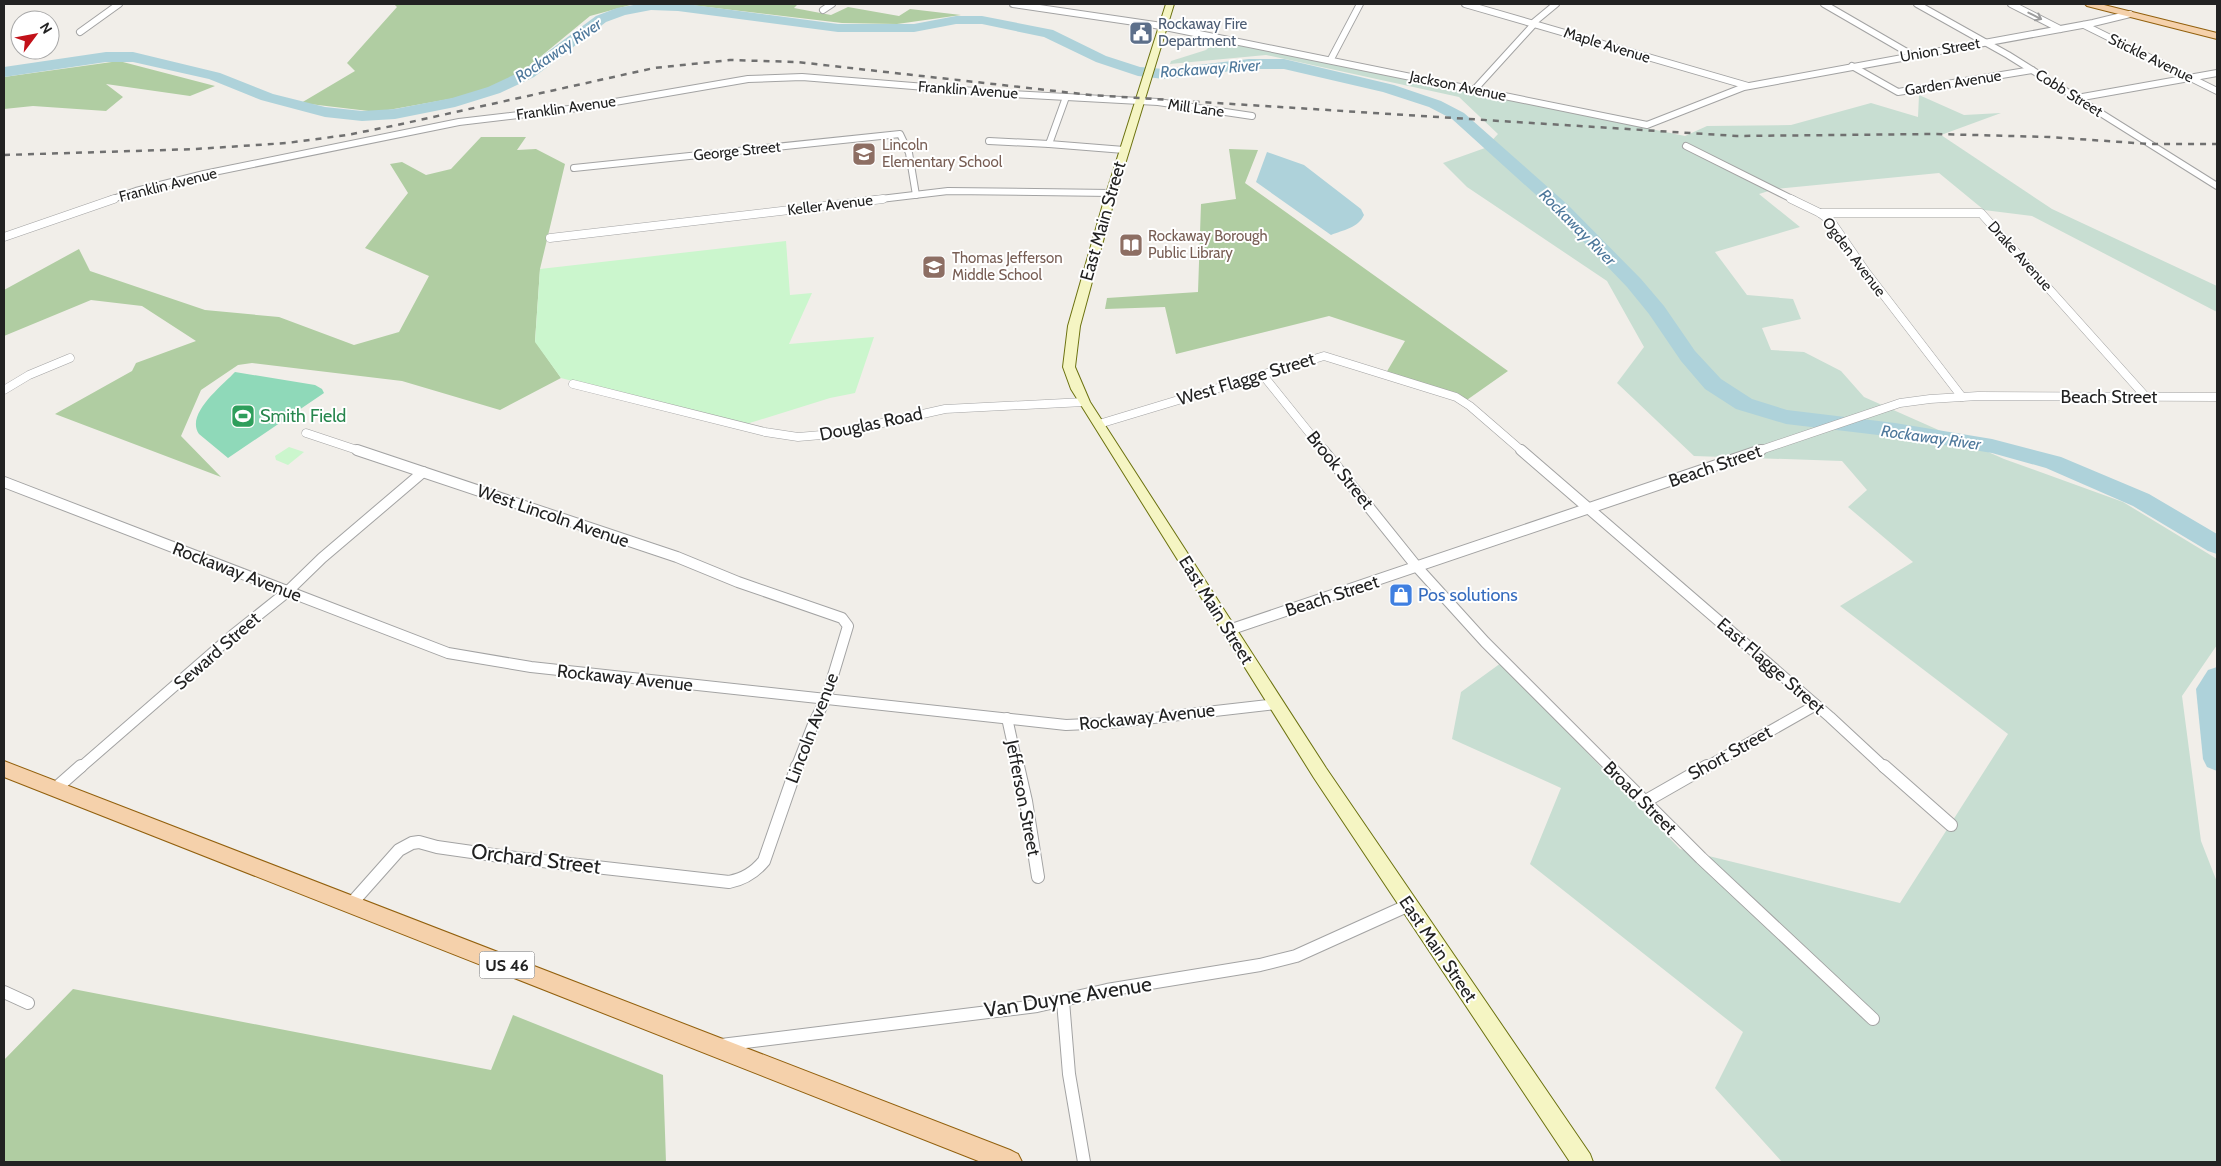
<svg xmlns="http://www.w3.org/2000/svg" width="2221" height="1166" font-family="Cabin,sans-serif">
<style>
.forest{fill:#b0cda2}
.wetland{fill:#c8ded2}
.park{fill:#cbf6cd}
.pitch{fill:#8fd9b9}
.water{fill:#aed2da}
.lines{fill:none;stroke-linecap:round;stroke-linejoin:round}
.river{fill:#aed2da;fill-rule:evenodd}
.street-far3-casing{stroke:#a3a3a3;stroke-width:8}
.street-far2-casing{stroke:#a3a3a3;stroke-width:9}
.street-far1-casing{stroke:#a3a3a3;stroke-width:12}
.street-casing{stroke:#a3a3a3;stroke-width:14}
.secondary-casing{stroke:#6c720f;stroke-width:2}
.primary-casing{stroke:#92600d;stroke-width:2}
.street-far3{stroke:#fff;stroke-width:6}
.street-far2{stroke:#fff;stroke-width:8}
.street-far1{stroke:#fff;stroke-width:10}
.street{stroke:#fff;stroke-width:12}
.secondary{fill:#f5f5c3;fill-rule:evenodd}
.primary{fill:#f5d1ab;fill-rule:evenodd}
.rail{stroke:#707070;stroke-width:2.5;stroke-dasharray:6 6;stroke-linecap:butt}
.oneway{stroke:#9c9c9c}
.labels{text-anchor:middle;stroke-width:4;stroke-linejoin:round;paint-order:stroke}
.far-service-label{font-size:15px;fill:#4e5e75;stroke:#fff;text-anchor:start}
.far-street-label{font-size:15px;fill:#222;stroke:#fff}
.far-education-label{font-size:15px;fill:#785e54;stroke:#fff;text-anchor:start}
.far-water-label{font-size:16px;font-style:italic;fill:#4e789b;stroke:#fff}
.shield{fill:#fff;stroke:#646464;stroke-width:1}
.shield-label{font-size:16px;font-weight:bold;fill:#222}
.street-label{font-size:18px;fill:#222;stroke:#fff}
.leisure-label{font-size:18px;fill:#27864d;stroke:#fff;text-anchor:start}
.shop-label{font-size:18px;fill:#366cbe;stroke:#fff;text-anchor:start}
.near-street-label{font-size:21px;fill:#222;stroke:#fff}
</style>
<rect width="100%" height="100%" fill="#f1eee9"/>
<!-- forest -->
<g class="forest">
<polygon points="394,4 634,4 590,16 517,76 472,95 377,112 301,103 355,71 347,63 397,7"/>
<polygon points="682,4 798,4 794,8 831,15 848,7 899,16 910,9 961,15 897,24 842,23"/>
<polygon points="119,61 215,86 190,96 106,84 123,97 106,111 33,106 4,109 4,77"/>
<polygon points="481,137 526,137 517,150 536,149 565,164 540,269 535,341 561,378 500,410 402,381 252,363 238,365 201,390 181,436 221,477 55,414 132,371 136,363 196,341 142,306 91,300 4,336 4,290 79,249 90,271 205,310 279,317 354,345 399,332 429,276 365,248 408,193 390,164 402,162 426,175 451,169"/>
<polygon points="1229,149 1258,150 1245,183 1508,371 1464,402 1386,373 1405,341 1329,316 1176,354 1165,307 1105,309 1107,298 1198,292 1201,204 1236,199"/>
<polygon points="73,989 491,1070 513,1015 663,1075 666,1162 4,1162 4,1060"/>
</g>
<!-- wetland -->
<polygon class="wetland" points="1217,39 1685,136 1707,126 1791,125 1871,103 1918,117 1919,95 1964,115 2001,113 1941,135 2052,209 2217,286 2217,312 2032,216 1984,210 1939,173 1775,189 1759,194 1800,227 1715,252 1747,295 1793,299 1801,319 1762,328 1771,350 1804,352 1841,371 1864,397 2004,459 2123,502 2217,559 2217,645 2182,696 2201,841 2217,882 2217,1162 1782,1162 1715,1088 1743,1032 1530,864 1561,788 1452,739 1461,692 1501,663 1680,849 1900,903 2008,734 1840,606 1913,562 1848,507 1867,490 1842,461 1694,456 1617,383 1644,347 1607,281 1467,187 1443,163 1485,148 1498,134 1459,97 1266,55 1170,64 1171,61 1206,50"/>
<!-- park -->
<g class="park">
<polygon points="786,241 790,295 812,293 789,344 874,337 855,393 830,398 740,426 561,378 535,342 540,269"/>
<polygon points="289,447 304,452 288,465 276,460 275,456"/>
</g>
<!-- pitch -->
<path class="pitch" d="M235 372 315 385 322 389 324 393 228 458 199 434C185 414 222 386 235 372Z"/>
<!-- water -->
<path class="water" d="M1267 152 1304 165 1361 209 1364 215C1358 228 1343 230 1331 235L1256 182Z"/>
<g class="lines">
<!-- river -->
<g class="river">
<polygon points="639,4 686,4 838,24 914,24 956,16 982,16 1053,30 1106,56 1140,67 1164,69 1249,59 1284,59 1394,85 1441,101 1464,113 1568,205 1641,279 1664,306 1695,351 1721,379 1752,399 1787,410 1895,423 1992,439 2061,457 2149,494 2217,534 2217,554 2208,551 2133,506 2046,468 1992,453 1895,437 1786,424 1736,409 1705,389 1681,361 1649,314 1627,287 1556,213 1452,119 1429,107 1383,92 1284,69 1249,69 1164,79 1138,76 1096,62 1044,37 982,24 956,24 914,32 838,32 678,11 651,10 625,15 606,22 534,77 500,93 455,107 395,119 362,121 325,117 261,100 209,79 133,62 106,62 4,77 4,67 106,52 133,52 220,73 273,94 325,107 362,111 395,109 452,98 488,87 522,71 596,16 617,8"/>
<polygon points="2217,667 2217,771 2207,767 2203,759 2196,689 2208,670"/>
</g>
<!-- street-far3 casing -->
<g class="street-far3-casing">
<g id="street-far3">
<polyline points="1013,4 1155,25 1647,125 1744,87 2093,23 2130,14"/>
<polyline points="1465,4 1748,86"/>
<polyline points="1824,4 1912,55"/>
<polyline points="1917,4 2008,55 2217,186"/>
<polyline points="2011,4 2060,29"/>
<polyline points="823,10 832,4"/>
<polyline points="1533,23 1556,4"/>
<polyline points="2084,25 2217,91"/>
<polyline points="80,32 119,4"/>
<polyline points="1331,59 1360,4"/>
<polyline points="1852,66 1898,92 2032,70"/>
<polyline points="1474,90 1535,23"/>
<polyline points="2077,98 2217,73"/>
<polyline points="989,141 1049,144 1066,97"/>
<polyline points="1049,144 1124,150"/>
<polyline points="1686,146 1794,200"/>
<polyline points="574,168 900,134 909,153 916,195"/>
<polyline points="110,200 136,191 204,174 459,122 586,107 748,79 802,77 1012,94 1158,102 1252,116"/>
<polyline points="872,200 948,191 1111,193"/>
</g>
</g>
<!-- street-far2 casing -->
<g class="street-far2-casing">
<g id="street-far2">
<polyline points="1791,199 1820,213 1831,221 1866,272 1962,397"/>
<polyline points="1820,213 1981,213 2146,397"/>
<polyline points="4,237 114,199"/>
<polyline points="550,238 883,199"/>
<polyline points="1262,374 1324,451"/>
<polyline points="573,384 765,432 798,437 833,434 945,409 1084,402"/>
<polyline points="4,390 29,375 70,358"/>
<polyline points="1099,424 1324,356 1456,397 1470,406 1522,451"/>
<polyline points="306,433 360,451"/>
<polyline points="1758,451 1900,403 1930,399 1978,396 2217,397"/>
</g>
</g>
<!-- street-far1 casing -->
<g class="street-far1-casing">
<g id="street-far1">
<polyline points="357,450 677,557 738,582 842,618 848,626 826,699 814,722 796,768"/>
<polyline points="1323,450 1417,567 1485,642 1611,768"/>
<polyline points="1521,450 1830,717 1885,768"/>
<polyline points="4,482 448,653 531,667 1066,725 1110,723 1276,704"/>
<polyline points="1229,630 1761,450"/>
<polyline points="1007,718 1018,768"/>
<polyline points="80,768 233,635 287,592 322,558 423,472"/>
<polyline points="1705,768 1816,705"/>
</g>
</g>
<!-- street casing -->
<g class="street-casing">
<g id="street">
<polyline points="1018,766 1026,801 1038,877"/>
<polyline points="1609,766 1701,858 1873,1019"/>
<polyline points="1884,766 1951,825"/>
<polyline points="55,789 81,766"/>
<polyline points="1644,802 1707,766"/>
<path d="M351 904 399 850 412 843 419 842 437 847 507 857 729 882C744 879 754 873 764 861L797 766"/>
<polyline points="4,992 28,1003"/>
<polyline points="1063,1001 1069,1074 1084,1162"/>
<polyline points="721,1045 1037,1006 1107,990 1260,965 1296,956 1409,905"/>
</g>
</g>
<!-- secondary casing -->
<g class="secondary-casing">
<polygon id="secondary" points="1166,4 1174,4 1115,197 1080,326 1075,367 1090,402 1326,768 1590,1154 1593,1162 1570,1162 1314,778 1071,389 1063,367 1068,326 1105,197"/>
</g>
<!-- primary casing -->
<g class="primary-casing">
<g id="primary">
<polygon points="2085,4 2100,4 2217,33 2217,39 2087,6"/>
<polygon points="4,761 1010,1150 1018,1154 1022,1162 981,1162 4,777"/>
</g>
</g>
<!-- street-far3 -->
<use href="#street-far3" class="street-far3"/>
<!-- street-far2 -->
<use href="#street-far2" class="street-far2"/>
<!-- street-far1 -->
<use href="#street-far1" class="street-far1"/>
<!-- street -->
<use href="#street" class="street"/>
<!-- secondary -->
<use href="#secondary" class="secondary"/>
<!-- primary -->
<use href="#primary" class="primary"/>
<!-- rail -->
<polyline class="rail" points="4,155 196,149 287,143 347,135 397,125 654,68 730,60 797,62 1091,95 1737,136 1936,134 2049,137 2149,144 2217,144"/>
</g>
<!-- one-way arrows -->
<defs><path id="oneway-shaft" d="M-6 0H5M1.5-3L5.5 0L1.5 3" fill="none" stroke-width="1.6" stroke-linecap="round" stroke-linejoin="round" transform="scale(1.25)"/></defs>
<use class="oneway" href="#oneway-shaft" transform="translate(2035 16) rotate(27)"/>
<!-- icons -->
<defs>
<g id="civic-square" transform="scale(1.25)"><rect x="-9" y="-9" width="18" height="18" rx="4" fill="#5c6f8a" stroke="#fff"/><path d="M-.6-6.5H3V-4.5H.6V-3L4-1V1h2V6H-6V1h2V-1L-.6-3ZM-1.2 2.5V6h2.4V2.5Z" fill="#fff"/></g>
<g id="school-square" transform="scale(1.25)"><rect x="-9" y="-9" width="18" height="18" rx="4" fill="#8d6e63" stroke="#fff"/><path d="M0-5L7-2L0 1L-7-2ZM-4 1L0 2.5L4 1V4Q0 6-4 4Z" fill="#fff"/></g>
<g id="library-square" transform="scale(1.25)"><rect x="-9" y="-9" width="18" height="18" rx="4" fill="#8d6e63" stroke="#fff"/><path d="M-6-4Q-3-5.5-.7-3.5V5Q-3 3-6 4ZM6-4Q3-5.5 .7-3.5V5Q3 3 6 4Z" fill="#fff"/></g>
<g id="stadium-square" transform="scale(1.25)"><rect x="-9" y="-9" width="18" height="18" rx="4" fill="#2e9e5b" stroke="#fff"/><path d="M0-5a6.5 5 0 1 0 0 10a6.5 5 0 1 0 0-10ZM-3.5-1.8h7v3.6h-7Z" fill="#fff"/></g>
<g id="shop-square" transform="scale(1.25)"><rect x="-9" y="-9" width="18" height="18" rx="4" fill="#3f7fe0" stroke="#fff"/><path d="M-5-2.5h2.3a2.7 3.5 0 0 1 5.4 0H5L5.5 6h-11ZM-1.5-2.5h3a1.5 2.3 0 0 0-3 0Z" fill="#fff"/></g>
</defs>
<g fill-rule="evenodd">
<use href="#civic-square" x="1141" y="33"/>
<use href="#school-square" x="864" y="154"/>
<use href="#library-square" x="1131" y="245"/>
<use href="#school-square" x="934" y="267"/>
<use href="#stadium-square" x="243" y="416"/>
<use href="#shop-square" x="1401" y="595"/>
</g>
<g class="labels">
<!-- far-service labels -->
<g class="far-service-label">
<text x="1158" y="29">Rockaway Fire<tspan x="1158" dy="17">Department</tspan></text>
</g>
<!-- far-street labels -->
<g class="far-street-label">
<text transform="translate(1607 45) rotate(17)" y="5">Maple Avenue</text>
<text transform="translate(1940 50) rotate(-10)" y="5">Union Street</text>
<text transform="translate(2151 58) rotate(26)" y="5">Stickle Avenue</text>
<text transform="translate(1953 83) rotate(-9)" y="5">Garden Avenue</text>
<text transform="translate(1458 86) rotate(12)" y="5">Jackson Avenue</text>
<text transform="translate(968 90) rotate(4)" y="5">Franklin Avenue</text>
<text transform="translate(2069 93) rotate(32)" y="5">Cobb Street</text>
<text transform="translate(566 108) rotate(-8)" y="5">Franklin Avenue</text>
<text transform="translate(1196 108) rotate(8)" y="5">Mill Lane</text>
<text transform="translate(737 151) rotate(-6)" y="5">George Street</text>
<text transform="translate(168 185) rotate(-14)" y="5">Franklin Avenue</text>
<text transform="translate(830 205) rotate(-7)" y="5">Keller Avenue</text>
<text transform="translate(2020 256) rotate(48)" y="5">Drake Avenue</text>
<text transform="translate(1854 257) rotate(53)" y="5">Ogden Avenue</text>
</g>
<!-- far-education labels -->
<g class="far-education-label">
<text x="882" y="150">Lincoln<tspan x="882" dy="17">Elementary School</tspan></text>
<text x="1148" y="241">Rockaway Borough<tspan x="1148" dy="17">Public Library</tspan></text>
<text x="952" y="263">Thomas Jefferson<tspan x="952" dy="17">Middle School</tspan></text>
</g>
<!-- far-water labels -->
<g class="far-water-label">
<text transform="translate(558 50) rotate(-34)" y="6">Rockaway River</text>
<text transform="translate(1210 68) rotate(-4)" y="6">Rockaway River</text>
<text transform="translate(1578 227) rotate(45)" y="6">Rockaway River</text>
<text transform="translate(1931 437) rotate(8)" y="6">Rockaway River</text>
</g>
<!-- shield labels -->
<rect class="shield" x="479.5" y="951.5" width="55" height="27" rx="4"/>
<g class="shield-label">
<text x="507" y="971">US 46</text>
</g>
<!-- street labels -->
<g class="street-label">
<text transform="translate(1103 221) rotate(-74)" y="6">East Main Street</text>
<text transform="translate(1246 379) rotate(-17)" y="6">West Flagge Street</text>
<text x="2109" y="403">Beach Street</text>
<text transform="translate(871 424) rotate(-12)" y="6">Douglas Road</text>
<text transform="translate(1715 466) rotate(-19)" y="6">Beach Street</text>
<text transform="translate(1340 470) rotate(51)" y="6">Brook Street</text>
<text transform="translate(553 516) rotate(19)" y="6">West Lincoln Avenue</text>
<text transform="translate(237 572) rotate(21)" y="6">Rockaway Avenue</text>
<text transform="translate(1332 596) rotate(-18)" y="6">Beach Street</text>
<text transform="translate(1216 610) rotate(58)" y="6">East Main Street</text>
<text transform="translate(217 651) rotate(-41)" y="6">Seward Street</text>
<text transform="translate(1771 666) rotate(41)" y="6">East Flagge Street</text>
<text transform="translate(625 678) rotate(6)" y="6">Rockaway Avenue</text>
<text transform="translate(1147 717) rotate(-6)" y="6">Rockaway Avenue</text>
<text transform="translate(812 728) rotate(-69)" y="6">Lincoln Avenue</text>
<text transform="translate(1730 753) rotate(-29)" y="6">Short Street</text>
<text transform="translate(1023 798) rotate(79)" y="6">Jefferson Street</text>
<text transform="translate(1640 798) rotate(45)" y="6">Broad Street</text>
<text transform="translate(1438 949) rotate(56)" y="6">East Main Street</text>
</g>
<!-- leisure labels -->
<g class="leisure-label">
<text x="260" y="422">Smith Field</text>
</g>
<!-- shop labels -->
<g class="shop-label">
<text x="1418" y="601">Pos solutions</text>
</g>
<!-- near-street labels -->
<g class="near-street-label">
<text transform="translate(536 859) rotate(7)" y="7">Orchard Street</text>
<text transform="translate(1068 997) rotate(-9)" y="7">Van Duyne Avenue</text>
</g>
</g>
<!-- border -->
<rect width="2221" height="1166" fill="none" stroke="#222222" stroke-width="10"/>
<!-- north arrow -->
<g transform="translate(35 35) rotate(58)"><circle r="24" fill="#ffffff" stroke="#a7a7a7"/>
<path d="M0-4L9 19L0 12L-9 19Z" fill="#c21119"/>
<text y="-8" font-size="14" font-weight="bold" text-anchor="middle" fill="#222222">N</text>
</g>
</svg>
